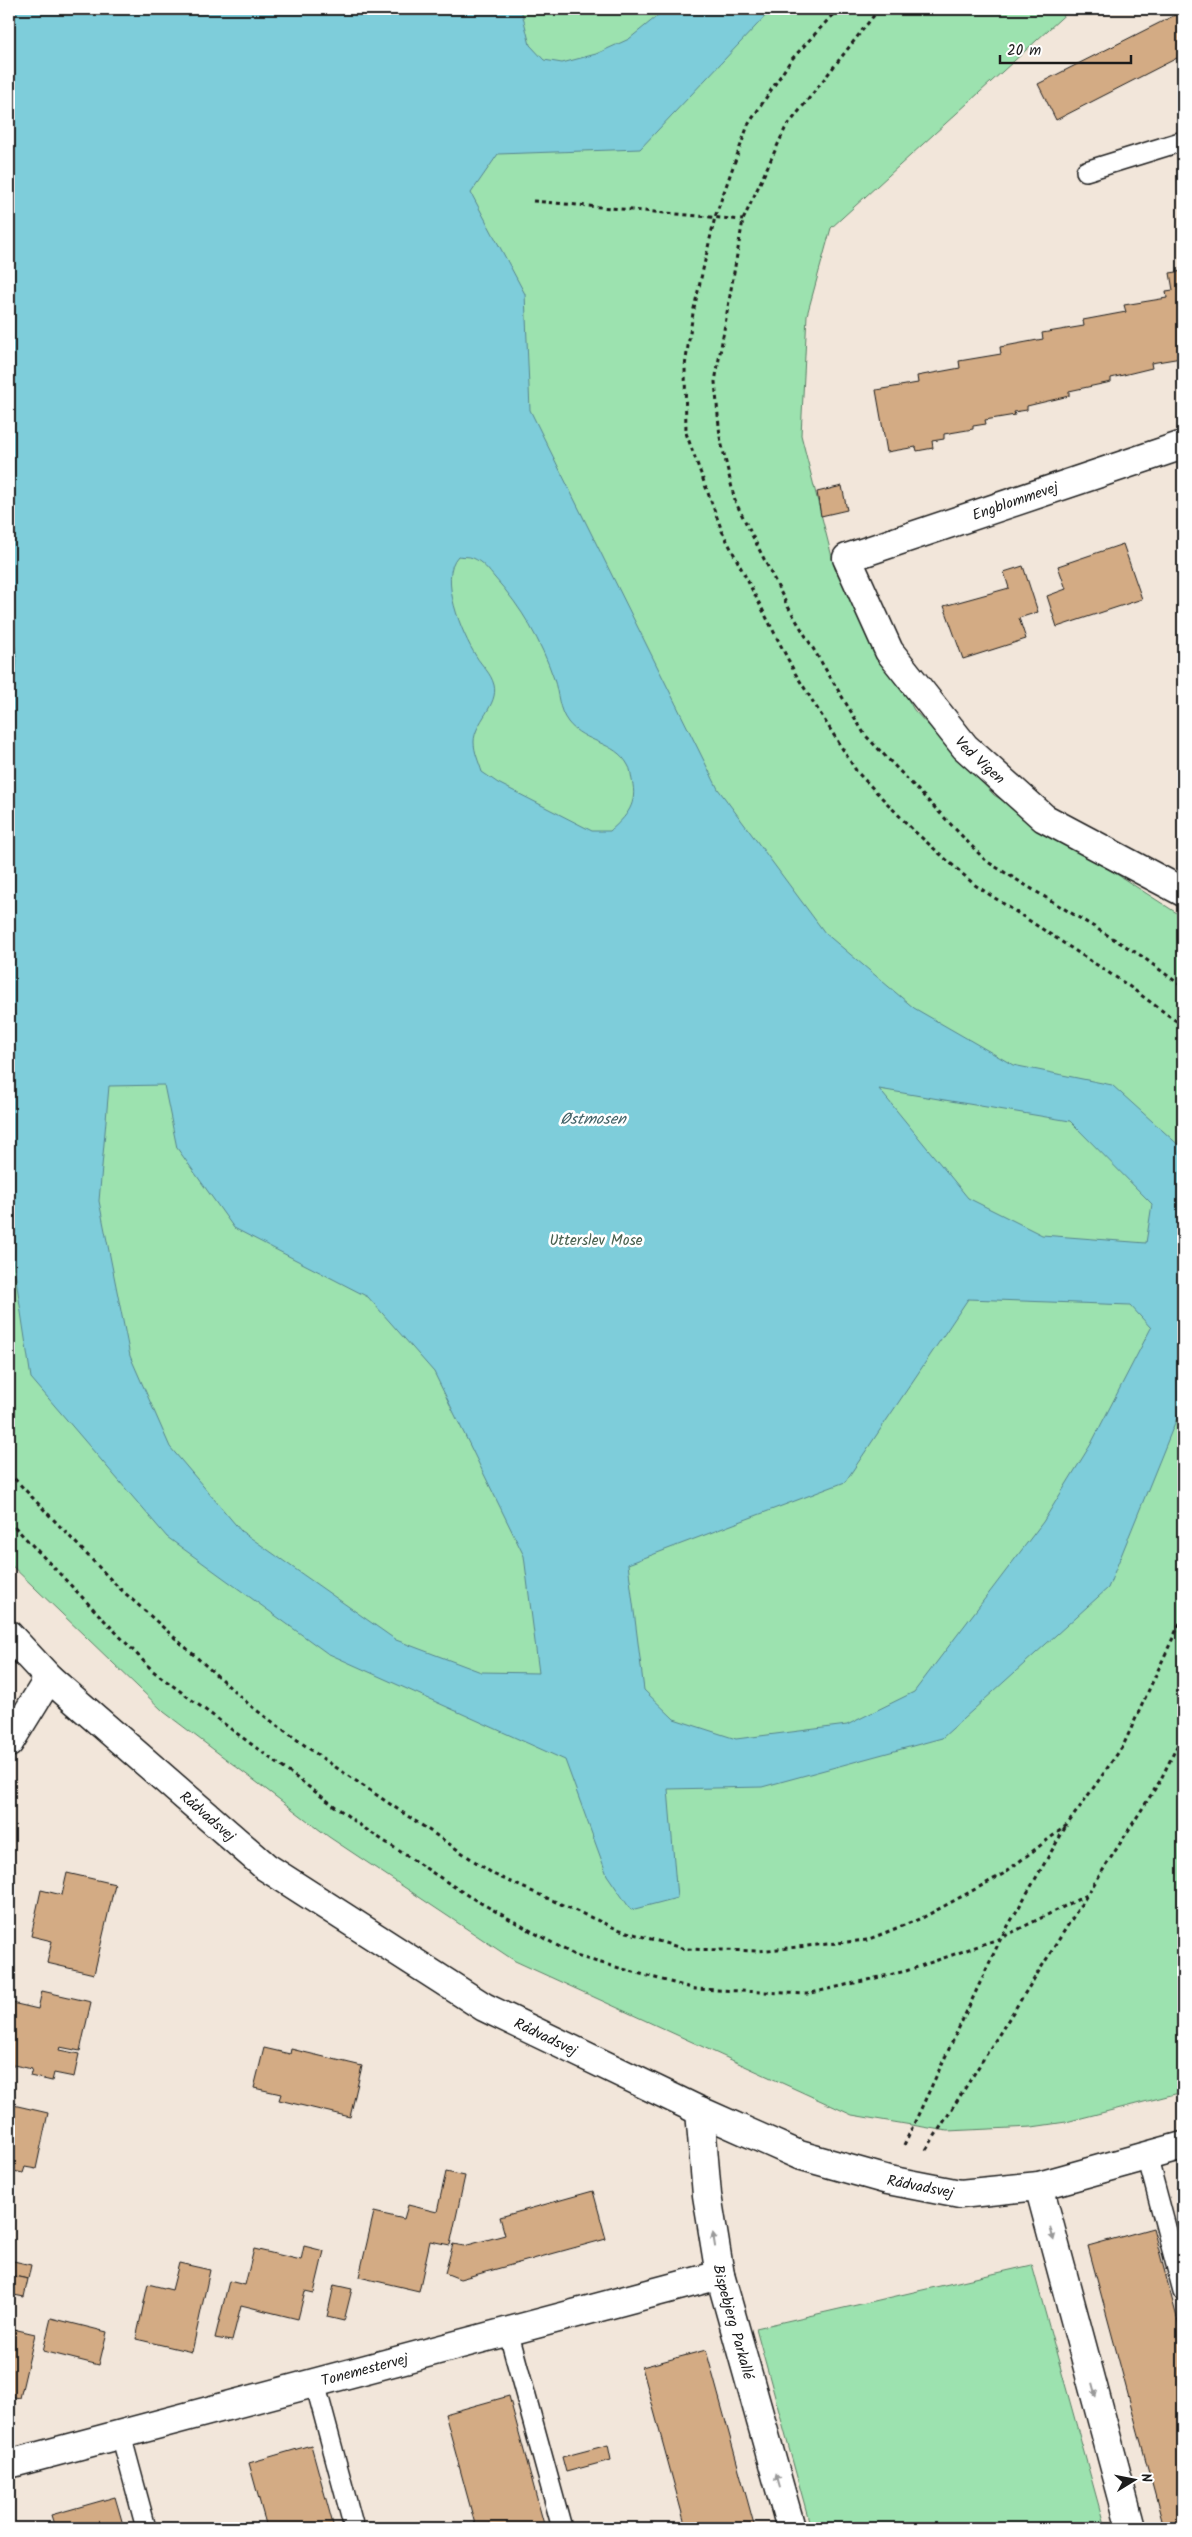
<svg xmlns="http://www.w3.org/2000/svg" width="1192" height="2537" font-family="Kalam,sans-serif">
<style>
.green{fill:#9ce2af;stroke:#5c7f66}
.water{fill:#7ecdda;stroke:#57868e;fill-rule:evenodd}
.building{fill:#d3ab84;stroke:#1c1c1c}
.lines{fill:none;stroke-linecap:round;stroke-linejoin:round}
.lane-casing{stroke:#1c1c1c;stroke-width:22}
.street-casing{stroke:#1c1c1c;stroke-width:31}
.secondary-casing{stroke:#1c1c1c;stroke-width:31}
.path{stroke:#1c1c1c;stroke-width:3;stroke-dasharray:4 4;stroke-linecap:butt}
.lane{stroke:#fff;stroke-width:19}
.street{stroke:#fff;stroke-width:28}
.secondary{stroke:#fff;stroke-width:28}
.oneway{fill:#999}
.labels{text-anchor:middle;stroke-width:5;stroke-linejoin:round;paint-order:stroke}
.street-label{font-size:15px;fill:#1c1c1c;stroke:#fff}
.park-label{font-size:15px;fill:#49614f;stroke:#fff}
.water-label{font-size:16px;font-style:italic;fill:#436368;stroke:#fff}
</style>
<rect width="100%" height="100%" fill="#f2e6da"/>
<filter id="ink" filterUnits="userSpaceOnUse"><feTurbulence type="fractalNoise" baseFrequency=".02" numOctaves="2"/><feDisplacementMap in="SourceGraphic" scale="10" xChannelSelector="R" yChannelSelector="G"/><feConvolveMatrix kernelMatrix="1 2 1 2 8 2 1 2 1" color-interpolation-filters="sRGB"/></filter>
<g filter="url(#ink)">
<!-- green -->
<g class="green">
<polygon points="9,9 1071,9 831,228 807,315 801,435 835,569 914,710 994,795 1183,917 1183,2092 1066,2122 1032,2127 947,2131 852,2115 515,1961 329,1837 164,1712 9,1563"/>
<polygon points="1032,2265 1105,2528 811,2528 756,2328"/>
</g>
<!-- water -->
<path class="water" d="M9 9H521L530 45 544 60 562 63 596 54 629 39 666 9H772L640 149 498 154 471 193 525 294 530 410 718 789 825 933 914 1008 1013 1065 1112 1085 1183 1149V1403L1108 1588 942 1738 762 1787 668 1789 677 1898 631 1910 607 1875 565 1760 327 1653 167 1537 31 1378 9 1233V686C22 672 16 644 9 628ZM458 556C463 557 469 556 473 558 483 562 489 571 495 578 522 608 541 641 554 679 559 694 558 709 568 722 584 743 615 741 628 765 631 769 631 776 632 780 638 804 627 816 610 831H592L498 783 482 772C479 762 474 752 474 742 474 722 499 705 494 685 491 673 482 666 476 656 462 634 438 577 458 556ZM164 1085 177 1148 234 1228 368 1297 434 1372 524 1556 539 1673 481 1672 396 1640 241 1531 170 1447 130 1356 99 1201 109 1086ZM879 1089 1070 1121 1152 1204 1146 1243 1042 1235 968 1198ZM968 1299 1130 1305 1151 1328 1091 1444 1043 1522 914 1692 847 1725 736 1739 674 1719 644 1690 628 1564 845 1482Z"/>
<!-- building -->
<g class="building">
<polygon points="1183,11 1183,55 1056,120 1038,84"/>
<polygon points="1183,271 1183,356 1181,358 1151,363 1152,368 1111,378 1111,382 1069,391 1069,396 1027,406 1027,410 1014,412 1015,415 985,420 986,424 973,426 973,429 944,434 944,439 932,441 933,448 917,451 916,447 887,452 876,390 918,383 917,376 960,368 959,361 1001,354 1000,347 1043,339 1042,333 1084,326 1083,320 1126,312 1124,305 1167,298 1166,291 1173,290 1170,273"/>
<polygon points="842,486 847,510 821,516 817,492"/>
<polygon points="1123,544 1142,599 1057,627 1047,596 1066,589 1058,566"/>
<polygon points="1023,566 1038,612 1019,618 1026,639 963,659 944,606 1009,588 1004,572"/>
<polygon points="67,1873 115,1884 94,1974 47,1963 52,1941 31,1936 41,1890 62,1895"/>
<polygon points="42,1991 91,2002 80,2051 60,2047 59,2050 79,2054 74,2077 54,2073 52,2081 30,2076 32,2069 9,2064 9,2017 12,2003 38,2009"/>
<polygon points="264,2048 290,2054 291,2049 362,2066 350,2117 279,2100 281,2094 254,2088"/>
<polygon points="9,2104 48,2113 36,2169 25,2167 23,2173 9,2170"/>
<polygon points="446,2172 465,2176 450,2245 430,2241 419,2291 359,2277 374,2212 404,2219 408,2205 437,2212"/>
<polygon points="593,2191 606,2239 460,2279 445,2273 453,2244 464,2246 505,2235 500,2217"/>
<polygon points="1153,2228 1183,2340 1183,2528 1164,2528 1088,2246"/>
<polygon points="304,2246 324,2251 314,2293 305,2291 298,2319 241,2305 232,2341 215,2338 229,2281 245,2285 254,2249 301,2260"/>
<polygon points="9,2260 31,2265 28,2279 9,2275"/>
<polygon points="179,2263 210,2270 192,2352 136,2339 148,2284 172,2290"/>
<polygon points="9,2275 28,2279 24,2297 9,2294"/>
<polygon points="334,2285 352,2289 344,2321 327,2317"/>
<polygon points="51,2318 107,2332 99,2365 43,2351"/>
<polygon points="9,2328 35,2334 20,2398 9,2396"/>
<polygon points="706,2350 755,2528 686,2528 642,2367"/>
<polygon points="509,2396 545,2528 476,2528 445,2414"/>
<polygon points="311,2445 334,2528 267,2528 249,2463"/>
<polygon points="608,2445 611,2460 566,2472 562,2457"/>
<polygon points="115,2497 124,2528 55,2528 51,2515"/>
</g>
<g class="lines">
<!-- lane casing -->
<g class="lane-casing">
<g id="lane">
<polyline points="1086,171 1183,141"/>
<polyline points="1147,2156 1183,2291"/>
<polyline points="508,2331 562,2528"/>
<polyline points="315,2383 354,2528"/>
<polyline points="121,2435 146,2528"/>
</g>
</g>
<!-- street casing -->
<g class="street-casing">
<g id="street">
<path id="s1" d="M1183 445 847 558 889 651 965 747 1044 818 1183 892"/>
<polyline points="9,1743 49,1678"/>
<path id="s2" d="M700 2111 707 2195 720 2275 791 2528"/>
<polyline points="1039,2186 1131,2528"/>
<path id="s3" d="M9 2464 720 2275"/>
</g>
</g>
<!-- secondary casing -->
<g class="secondary-casing">
<g id="secondary">
<path id="s4" d="M9 1635 49 1678 266 1867 484 2007 700 2111 799 2155 888 2180 960 2194 1039 2186 1183 2146"/>
</g>
</g>
<!-- path -->
<g class="path">
<polyline points="838,9 791,60 748,125 715,217 693,313 685,366 686,433 722,531 795,673 857,772 913,830 975,885 1126,984 1183,1026"/>
<polyline points="879,9 785,129 743,220 715,382 720,437 735,501 787,605 865,735 986,861 1140,955 1183,987"/>
<polyline points="533,201 743,220"/>
<polyline points="9,1473 117,1586 252,1707 325,1760 495,1875 617,1929 685,1949 758,1951 867,1940 924,1917 1003,1874 1067,1825 1123,1746 1183,1616"/>
<polyline points="9,1521 153,1671 364,1828 470,1897 576,1956 695,1989 807,1994 906,1971 1001,1938 1087,1895 1160,1781 1183,1734"/>
<polyline points="904,2145 1001,1938 1065,1828"/>
<polyline points="926,2150 1087,1895"/>
</g>
<!-- lane -->
<use href="#lane" class="lane"/>
<!-- street -->
<use href="#street" class="street"/>
<!-- secondary -->
<use href="#secondary" class="secondary"/>
</g>
<!-- one-way arrows -->
<defs><path id="oneway-solid" d="M-6-.8H1V-3.2L6.5 0L1 3.2V.8H-6Z" transform="scale(1.25)"/></defs>
<g class="oneway">
<use href="#oneway-solid" transform="translate(1052 2234) rotate(75)"/>
<use href="#oneway-solid" transform="translate(714 2240) rotate(-99)"/>
<use href="#oneway-solid" transform="translate(1094 2390) rotate(75)"/>
<use href="#oneway-solid" transform="translate(778 2481) rotate(-106)"/>
</g>
</g>
<g class="labels">
<!-- street labels -->
<g class="street-label">
<text transform="translate(1015 501) rotate(-19)" y="5">Engblommevej</text>
<text dy="5" stroke="none"><textPath href="#s1" startOffset="599">Ved Vigen</textPath></text>
<text dy="5" stroke="none"><textPath href="#s4" startOffset="269">Rådvadsvej</textPath></text>
<text dy="5" stroke="none"><textPath href="#s4" startOffset="674">Rådvadsvej</textPath></text>
<text dy="5" stroke="none"><textPath href="#s4" startOffset="1079">Rådvadsvej</textPath></text>
<text dy="5" stroke="none"><textPath href="#s2" startOffset="214">Bispebjerg Parkallé</textPath></text>
<text dy="5" stroke="none"><textPath href="#s3" startOffset="368">Tonemestervej</textPath></text>
</g>
<!-- park labels -->
<g class="park-label">
<text x="596" y="1245">Utterslev Mose</text>
</g>
<!-- water labels -->
<g class="water-label">
<text x="593" y="1124">Østmosen</text>
</g>
</g>
<!-- margin -->
<rect width="1192" height="2537" fill="none" stroke="#fff" stroke-width="30"/>
<rect x="15" y="15" width="1162" height="2507" fill="none" stroke="#1c1c1c" stroke-width="2" filter="url(#ink)"/>
<!-- north arrow -->
<g transform="translate(1134 2480) rotate(80)" stroke="#ffffff" stroke-width="4" paint-order="stroke">
<path d="M0-4L9 19L0 12L-9 19Z" fill="#1c1c1c"/>
<text y="-8" font-size="14" font-weight="bold" text-anchor="middle" fill="#1c1c1c">N</text>
</g>
<!-- scale -->
<path d="M1000 55v8h131v-8" fill="none" stroke="#1c1c1c" stroke-width="2.5"/>
<text x="1007" y="55" font-size="15" fill="#1c1c1c" stroke="#ffffff" stroke-width="4" paint-order="stroke">20 m</text>
</svg>
